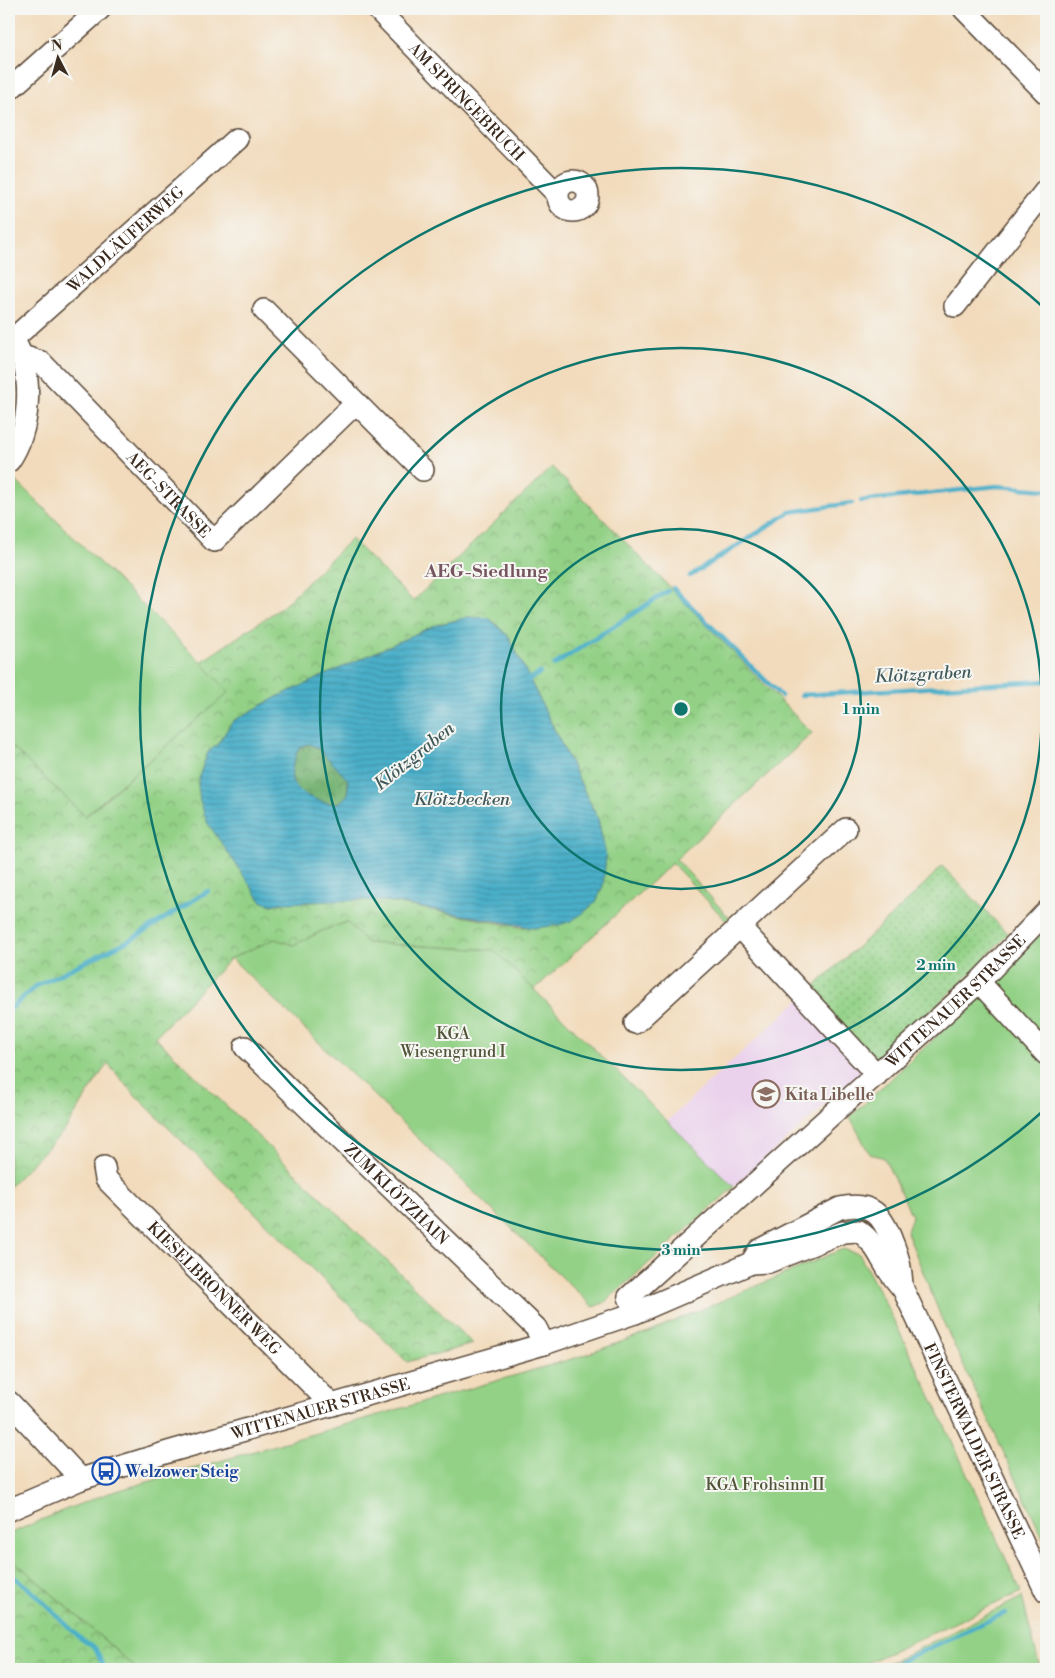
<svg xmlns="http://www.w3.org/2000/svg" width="1055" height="1678" font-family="'Libre Bodoni',serif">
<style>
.built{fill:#ead1ec}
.grass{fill:url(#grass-dots);stroke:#677e52}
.forest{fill:url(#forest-crowns);stroke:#586e48}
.park{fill:url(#park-crowns);stroke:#677e52;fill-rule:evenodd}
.garden{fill:#93d186;stroke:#677e52}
.water{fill:url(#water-rules);stroke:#426c74;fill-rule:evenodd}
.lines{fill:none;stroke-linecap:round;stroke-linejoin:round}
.stream{stroke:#49afc9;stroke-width:4.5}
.minor-casing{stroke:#564536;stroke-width:24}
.minor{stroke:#fff;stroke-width:21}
.ring{fill:none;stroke:#0f766e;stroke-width:2.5}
.labels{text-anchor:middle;stroke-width:4;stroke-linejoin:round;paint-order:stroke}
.street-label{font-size:16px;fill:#3b2a1e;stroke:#f6f6f2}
.park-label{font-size:16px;fill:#515438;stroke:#f6f6f2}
.education-label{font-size:16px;font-weight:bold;fill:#785e54;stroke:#f6f6f2;text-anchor:start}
.transit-label{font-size:16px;font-weight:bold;fill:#164399;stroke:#f6f6f2;text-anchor:start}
.neighbourhood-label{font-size:18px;font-weight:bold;fill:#765460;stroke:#f6f6f2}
.water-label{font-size:18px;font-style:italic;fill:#40595a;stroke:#f6f6f2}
.centre{fill:#0f766e;stroke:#f6f6f2;stroke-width:2.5}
.ring-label{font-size:15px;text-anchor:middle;font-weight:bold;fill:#0f766e;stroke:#f6f6f2;stroke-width:4;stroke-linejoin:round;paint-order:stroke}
</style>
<defs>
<pattern id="grass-dots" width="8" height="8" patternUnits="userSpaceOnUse" patternTransform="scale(1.25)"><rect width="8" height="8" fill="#93d186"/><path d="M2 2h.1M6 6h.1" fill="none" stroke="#79aa6d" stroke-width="1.8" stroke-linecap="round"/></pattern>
<pattern id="forest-crowns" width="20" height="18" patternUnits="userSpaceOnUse" patternTransform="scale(1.25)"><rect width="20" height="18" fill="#76b373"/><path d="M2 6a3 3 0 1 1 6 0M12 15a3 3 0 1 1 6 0" fill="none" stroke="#62925e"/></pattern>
<pattern id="park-crowns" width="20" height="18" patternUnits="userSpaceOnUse" patternTransform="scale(1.25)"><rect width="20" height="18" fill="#93d186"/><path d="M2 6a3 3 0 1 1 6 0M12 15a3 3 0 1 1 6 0" fill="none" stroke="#79aa6d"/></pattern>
<pattern id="water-rules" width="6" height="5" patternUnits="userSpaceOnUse" patternTransform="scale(1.25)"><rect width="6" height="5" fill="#49afc9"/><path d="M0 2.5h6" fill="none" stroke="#3e8fa3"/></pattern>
</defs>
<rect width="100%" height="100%" fill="#f6f6f2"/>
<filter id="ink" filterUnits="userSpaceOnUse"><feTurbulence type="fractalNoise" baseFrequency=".02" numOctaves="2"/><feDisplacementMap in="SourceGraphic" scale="10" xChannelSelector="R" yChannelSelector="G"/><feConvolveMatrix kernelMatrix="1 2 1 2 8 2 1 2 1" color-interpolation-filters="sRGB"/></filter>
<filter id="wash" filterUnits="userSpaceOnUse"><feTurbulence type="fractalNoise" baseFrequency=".0096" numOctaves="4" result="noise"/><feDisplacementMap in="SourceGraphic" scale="20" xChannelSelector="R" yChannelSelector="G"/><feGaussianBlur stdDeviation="1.12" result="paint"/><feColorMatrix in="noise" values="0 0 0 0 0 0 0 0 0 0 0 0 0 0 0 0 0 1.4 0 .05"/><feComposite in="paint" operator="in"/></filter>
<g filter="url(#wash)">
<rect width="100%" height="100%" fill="#f2dbbc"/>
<!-- built -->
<polygon class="built" points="801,998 866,1068 734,1187 667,1121"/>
<!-- grass -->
<polygon class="grass" points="942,866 1008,934 963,981 873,1062 808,992 911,898"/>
<!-- forest -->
<path class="forest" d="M309 744 318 748 348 780V794C346 796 343 800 340 802 328 808 297 794 293 782 290 774 292 767 295 759 297 750 298 746 309 744Z"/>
<!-- park -->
<g class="park">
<path d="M552 467 812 733 676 859 735 924 732 927 672 863 534 990 494 950 367 943 322 931 294 945 231 958 155 1037 473 1344 407 1362 135 1095 108 1064 103 1070 65 1130 9 1187V744L86 816 228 692 201 662 282 607 351 539 413 601ZM489 618 509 637 514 647 598 819 606 856 524 928 385 901 360 900 280 903 272 905 261 901 231 856 200 774 208 752 217 745 233 721 277 697 433 626Z"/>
<polygon points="9,1556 137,1669 19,1669 9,1661"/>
</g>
<!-- garden -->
<g class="garden">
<polygon points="9,477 12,477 201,662 229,692 85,816 9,744"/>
<polygon points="347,922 367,943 494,950 734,1187 604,1303 593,1307 231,958 275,939 294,945 322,931"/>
<polygon points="1046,928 1046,1047 991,986"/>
<polygon points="984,992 1046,1060 1046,1544 941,1317 907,1232 912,1216 884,1158 869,1153 850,1117"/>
<path d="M843 1249 859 1254C919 1364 969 1479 1021 1592L854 1669H137L9 1556V1534L62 1511 106 1494 582 1356 651 1331Z"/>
<polygon points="1022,1597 1040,1669 878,1669"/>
</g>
<!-- water -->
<path class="water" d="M468 617 489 618 509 637 598 819 606 856 603 886 596 902 582 914 571 921 559 925 534 928 385 901 360 900 280 903 272 905 261 901 207 822 200 801 198 784 200 774 208 752 217 745 233 721 277 697 433 626ZM309 744 318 748 348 780V794C346 796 343 800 340 802 329 807 301 795 295 786 289 778 292 768 295 759 298 750 298 746 309 744Z"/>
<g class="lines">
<!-- stream -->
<g class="stream">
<polyline points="861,501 997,486 1046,490"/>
<polyline points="690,576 790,512 852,503"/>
<polyline points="673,588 781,696"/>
<polyline points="554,665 668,591"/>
<polyline points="526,681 540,673"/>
<polyline points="801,695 1046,681"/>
<polyline points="9,1010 36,986 132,939 208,891"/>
<polyline points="9,1573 33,1592 80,1638 95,1648 105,1669"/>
<polyline points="884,1669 1005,1613"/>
</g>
</g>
</g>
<g filter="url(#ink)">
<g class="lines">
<!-- minor casing -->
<g class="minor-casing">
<g id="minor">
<path id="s1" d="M377 9 557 194"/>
<polyline points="964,9 1046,93"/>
<polyline points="9,90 100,9"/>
<circle cx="573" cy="196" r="15"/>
<polyline points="955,306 1046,190"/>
<polyline points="264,310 423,470"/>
<path id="s2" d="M14 338 237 139"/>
<path id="s3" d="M22 356 41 362 214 541 356 403"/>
<path d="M9 461C30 431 34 378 17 346"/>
<polyline points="740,927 877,1075"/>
<polyline points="979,982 1046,1054"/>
<polyline points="635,1023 846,829"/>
<path id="s4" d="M245 1047 536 1328 544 1344"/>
<path id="s5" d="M104 1167 106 1179 332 1405"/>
<path id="s6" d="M859 1231C873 1241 878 1253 886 1266 890 1274 897 1282 903 1289L1046 1592"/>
<path d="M751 1263 759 1250 840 1208C871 1201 882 1214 892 1241 899 1258 901 1268 902 1286"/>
<path id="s7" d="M635 1313 629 1297 979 982 1046 912"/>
<polyline points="9,1402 81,1479"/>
<path id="s8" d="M9 1510 81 1479 168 1452 544 1344 635 1313 751 1263 769 1262 843 1232 859 1231"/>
</g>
</g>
<!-- minor -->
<use href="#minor" class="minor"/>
</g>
</g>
<!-- distance rings -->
<g class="ring">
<circle cx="681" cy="709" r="180"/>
<circle cx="681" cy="709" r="361"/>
<path d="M1043 1111A541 541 0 1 1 1043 307"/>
</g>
<!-- icons -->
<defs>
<g id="school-ring" transform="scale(1.4375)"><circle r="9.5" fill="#f6f6f2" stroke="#8d6e63" stroke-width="1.5"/><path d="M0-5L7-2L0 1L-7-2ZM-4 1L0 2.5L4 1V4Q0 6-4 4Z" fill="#8d6e63"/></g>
<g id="bus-ring" transform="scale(1.4375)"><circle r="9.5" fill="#f6f6f2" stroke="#1a4fb4" stroke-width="1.5"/><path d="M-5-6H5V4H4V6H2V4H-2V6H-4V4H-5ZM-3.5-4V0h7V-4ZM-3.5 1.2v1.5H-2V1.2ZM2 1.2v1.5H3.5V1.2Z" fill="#1a4fb4"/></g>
</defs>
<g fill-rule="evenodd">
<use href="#school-ring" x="766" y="1094"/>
<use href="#bus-ring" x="106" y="1471"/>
</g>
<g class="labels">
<!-- street labels -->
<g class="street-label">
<text dy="6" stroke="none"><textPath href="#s1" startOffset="129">AM SPRINGEBRUCH</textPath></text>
<text dy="6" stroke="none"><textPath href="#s2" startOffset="149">WALDLÄUFERWEG</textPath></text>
<text dy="6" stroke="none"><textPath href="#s3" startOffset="204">AEG-STRASSE</textPath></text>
<text dy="6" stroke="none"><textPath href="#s7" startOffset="458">WITTENAUER STRASSE</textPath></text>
<text dy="6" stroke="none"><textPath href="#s4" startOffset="211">ZUM KLÖTZHAIN</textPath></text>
<text dy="6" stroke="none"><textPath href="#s5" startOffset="166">KIESELBRONNER WEG</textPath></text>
<text dy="6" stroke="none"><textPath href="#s8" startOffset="328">WITTENAUER STRASSE</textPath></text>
<text dy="6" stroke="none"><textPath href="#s6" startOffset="241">FINSTERWALDER STRASSE</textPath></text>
</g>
<!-- park labels -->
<g class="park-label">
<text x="453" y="1039">KGA<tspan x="453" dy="18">Wiesengrund I</tspan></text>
<text x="765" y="1490">KGA Frohsinn II</text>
</g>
<!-- education labels -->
<g class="education-label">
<text x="785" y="1100">Kita Libelle</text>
</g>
<!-- transit labels -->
<g class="transit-label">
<text x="125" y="1477">Welzower Steig</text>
</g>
<!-- neighbourhood labels -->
<g class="neighbourhood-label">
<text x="486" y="577">AEG-Siedlung</text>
</g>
<!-- water labels -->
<g class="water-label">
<text transform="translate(923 674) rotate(-3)" y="6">Klötzgraben</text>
<text transform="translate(414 756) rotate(-39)" y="6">Klötzgraben</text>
<text x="462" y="805">Klötzbecken</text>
</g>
</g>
<circle cx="681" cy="709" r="8" class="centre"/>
<g class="ring-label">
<text x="861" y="714">1 min</text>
<text x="936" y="970">2 min</text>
<text x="681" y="1255">3 min</text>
</g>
<!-- margin -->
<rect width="1055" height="1678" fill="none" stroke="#f6f6f2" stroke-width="30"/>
<!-- north arrow -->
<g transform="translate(58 58) rotate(354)" stroke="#f6f6f2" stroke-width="4" paint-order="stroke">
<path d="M0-4L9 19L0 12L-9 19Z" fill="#3b2a1e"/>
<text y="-8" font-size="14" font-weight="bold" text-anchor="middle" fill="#3b2a1e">N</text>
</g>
</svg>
